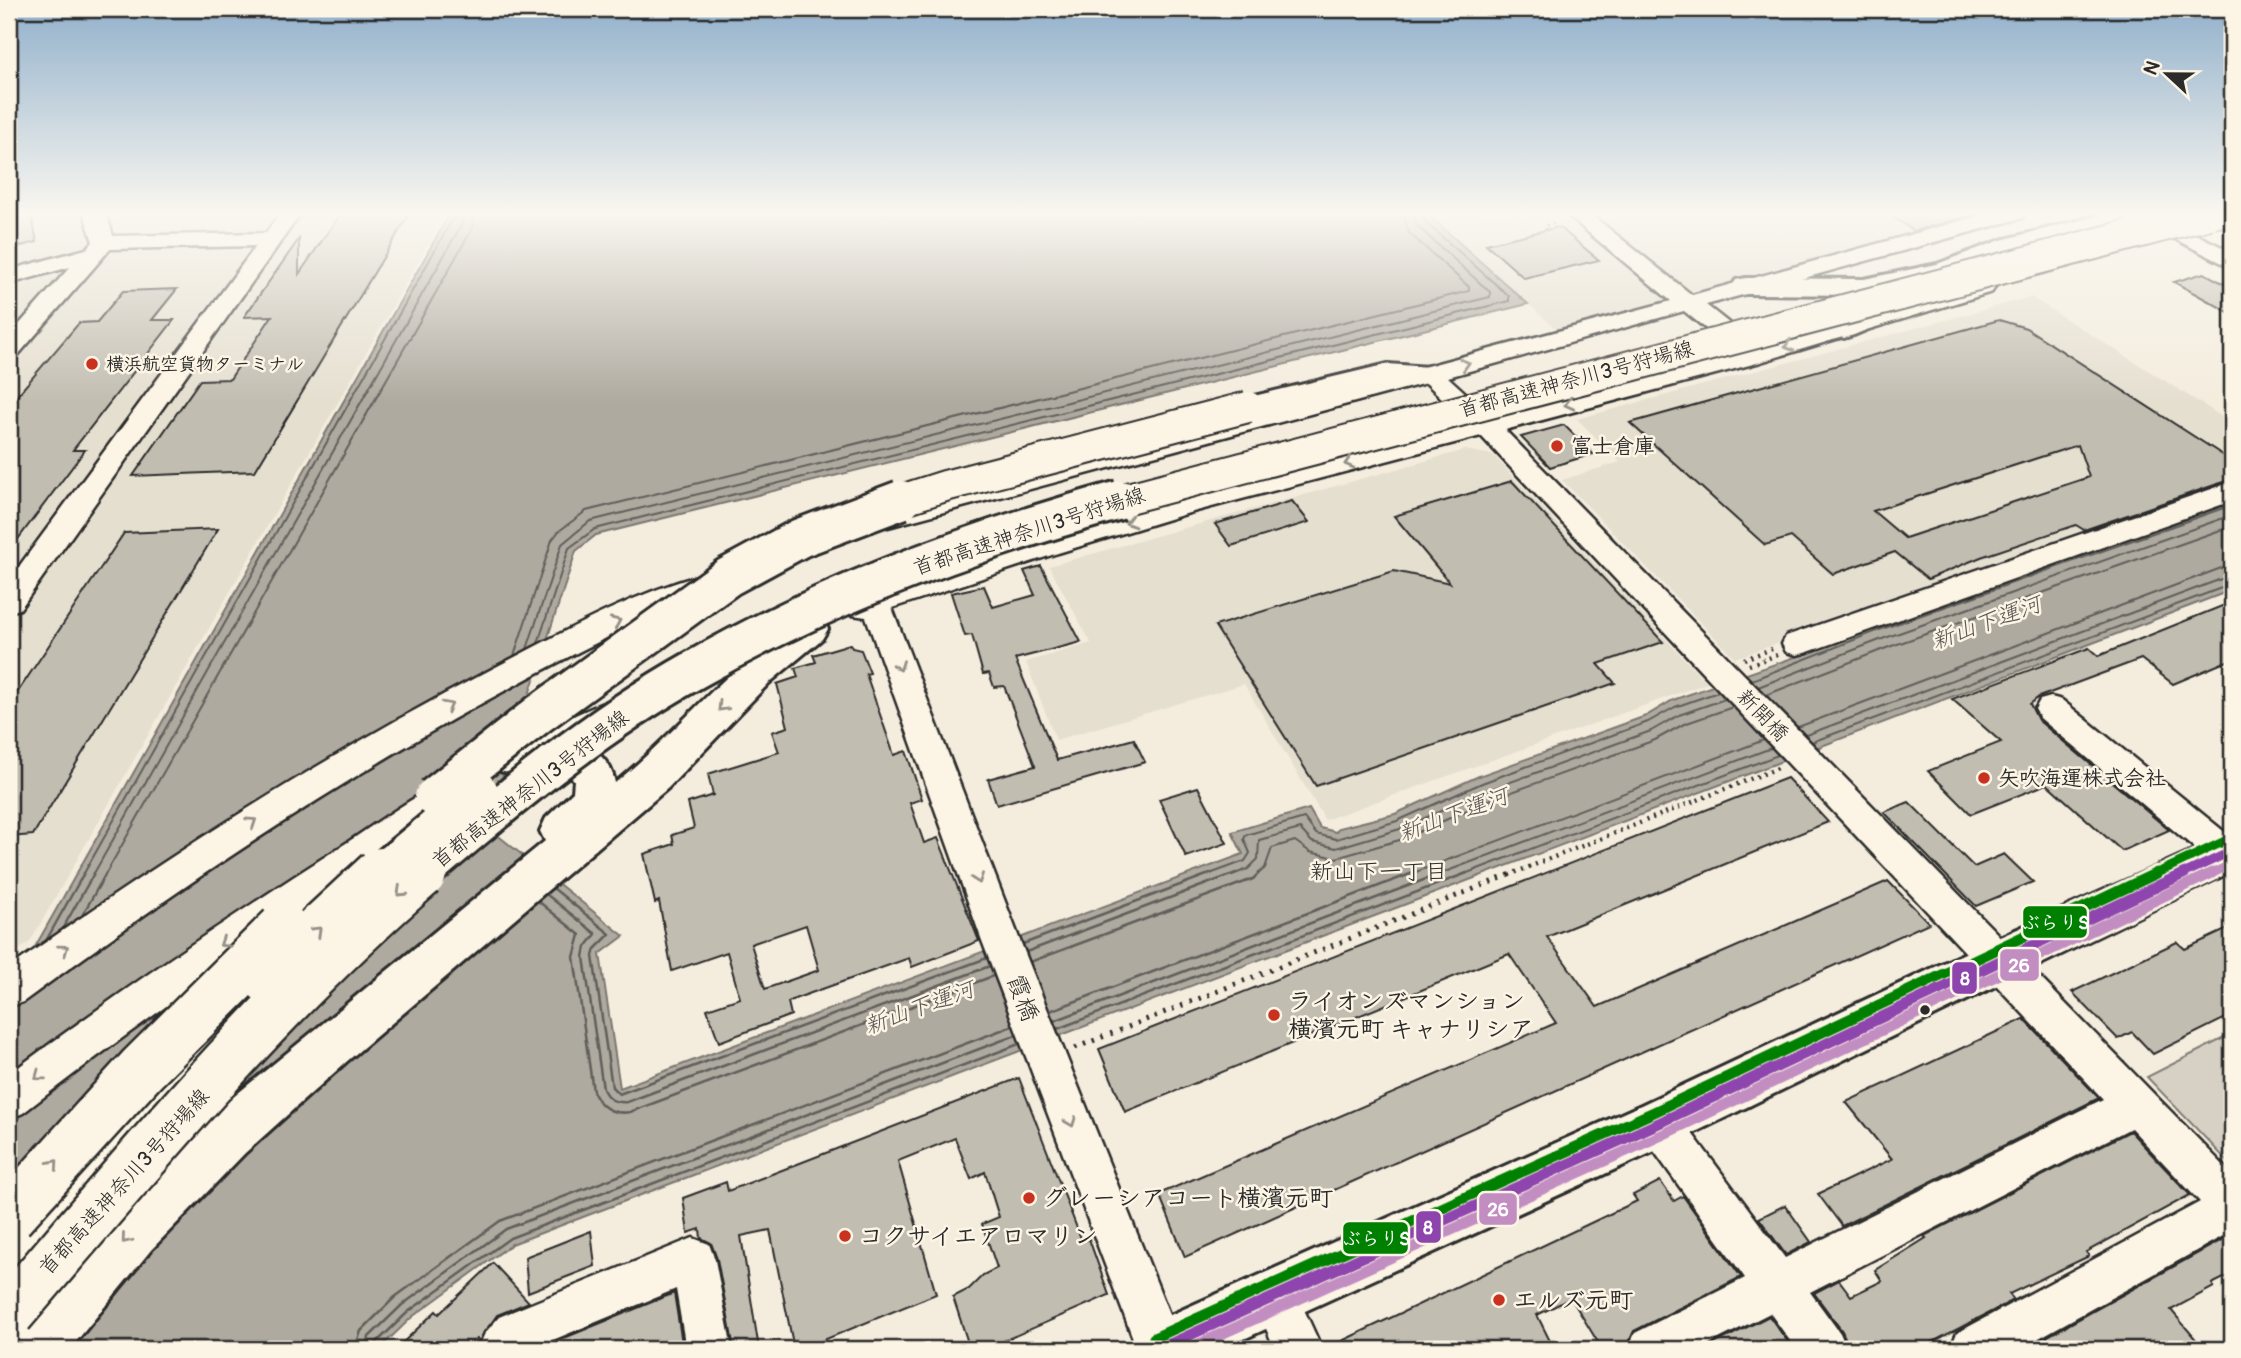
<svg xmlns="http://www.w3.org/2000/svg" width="2241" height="1358" font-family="Pangolin,'Klee One',sans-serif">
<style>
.built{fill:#e5dfd0}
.green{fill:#d6d1c4;stroke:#807e78;stroke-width:2}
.water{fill:#afaaa0;stroke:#7a7771;stroke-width:2}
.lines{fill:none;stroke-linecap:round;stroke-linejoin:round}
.shore-far1{stroke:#605e5a;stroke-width:2}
.shore{stroke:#605e5a;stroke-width:2.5}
.building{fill:#c2bdb1;stroke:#2b2b2b;stroke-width:2;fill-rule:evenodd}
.minor-casing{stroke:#2b2b2b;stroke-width:5}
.major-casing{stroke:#2b2b2b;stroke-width:6}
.highway-casing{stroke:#2b2b2b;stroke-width:6}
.path-far2{stroke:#2b2b2b;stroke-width:3.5;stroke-dasharray:2 4.5;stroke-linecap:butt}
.path-far1{stroke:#2b2b2b;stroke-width:4.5;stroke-dasharray:2 5;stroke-linecap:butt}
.path{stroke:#2b2b2b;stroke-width:5;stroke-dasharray:2.5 7;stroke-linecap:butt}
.minor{fill:#fcf5e5;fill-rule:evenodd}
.major{fill:#fcf5e5;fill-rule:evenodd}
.highway{fill:#fcf5e5;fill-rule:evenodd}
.highway-bridge-far2-casing{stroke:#2b2b2b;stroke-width:34;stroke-linecap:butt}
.highway-bridge-far1-casing{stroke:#2b2b2b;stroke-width:44;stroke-linecap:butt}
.highway-bridge-casing{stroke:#2b2b2b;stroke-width:55;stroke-linecap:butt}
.highway-bridge-far2{stroke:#fcf5e5;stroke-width:30}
.highway-bridge-far1{stroke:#fcf5e5;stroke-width:38}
.highway-bridge{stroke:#fcf5e5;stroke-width:50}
.bus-1-far1-casing{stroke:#fcf5e5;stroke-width:14}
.bus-1-casing{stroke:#fcf5e5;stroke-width:17}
.bus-2-far1-casing{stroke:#fcf5e5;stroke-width:14}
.bus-2-casing{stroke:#fcf5e5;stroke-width:17}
.bus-3-far1-casing{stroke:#fcf5e5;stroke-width:14}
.bus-3-casing{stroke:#fcf5e5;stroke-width:17}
.bus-1-far1{stroke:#8e44ad;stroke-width:9}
.bus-1{stroke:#8e44ad;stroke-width:11}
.bus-2-far1{stroke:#c28ec2;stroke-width:9}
.bus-2{stroke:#c28ec2;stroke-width:11}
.bus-3-far1{stroke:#008000;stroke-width:9}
.bus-3{stroke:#008000;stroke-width:11}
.oneway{stroke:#949088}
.poi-dot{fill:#c8321e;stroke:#fcf5e5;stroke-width:2.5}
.bus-dot{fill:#2b2b2b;stroke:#fcf5e5;stroke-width:2.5}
.labels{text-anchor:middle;stroke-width:5;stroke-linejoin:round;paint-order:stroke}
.far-poi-label{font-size:18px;font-weight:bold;fill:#2b2b2b;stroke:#fcf5e5;text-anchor:start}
.street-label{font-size:21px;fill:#2b2b2b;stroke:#fcf5e5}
.poi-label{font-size:21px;font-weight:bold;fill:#2b2b2b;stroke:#fcf5e5;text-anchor:start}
.water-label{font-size:23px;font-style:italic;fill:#595754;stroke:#fcf5e5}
.neighbourhood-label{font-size:23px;fill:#2b2b2b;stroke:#fcf5e5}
.near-street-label{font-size:24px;fill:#2b2b2b;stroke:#fcf5e5}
.near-poi-label{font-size:24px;font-weight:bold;fill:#2b2b2b;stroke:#fcf5e5;text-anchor:start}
.line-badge{stroke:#fcf5e5;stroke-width:2.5}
.badge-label{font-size:19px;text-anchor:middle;font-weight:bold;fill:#fff}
</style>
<rect width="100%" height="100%" fill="#f4edde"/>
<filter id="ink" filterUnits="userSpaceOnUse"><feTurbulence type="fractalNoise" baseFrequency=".0143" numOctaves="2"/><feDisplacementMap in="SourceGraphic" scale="14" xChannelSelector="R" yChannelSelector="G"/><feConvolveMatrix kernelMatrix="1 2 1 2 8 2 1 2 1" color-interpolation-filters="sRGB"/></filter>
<g filter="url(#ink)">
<!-- built -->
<g class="built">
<polygon points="9,213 446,213 30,942 9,957"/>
<polygon points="1428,213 2007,213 1565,337"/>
<polygon points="2031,297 2232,423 2232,486 1735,658 1562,480 1620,462 1577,419"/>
<polygon points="1465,450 1493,455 1707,683 1325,820 1244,684 1056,740 1026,662 1091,643 1049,566"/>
</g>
<!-- green -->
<polygon class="green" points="2232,1034 2232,1166 2147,1077"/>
<!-- water -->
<polygon class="water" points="450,213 1426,213 1528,304 596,535 576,551 486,826 624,936 600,954 620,1088 1243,854 1232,832 1309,809 1320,828 1336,832 1339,828 1395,814 1479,776 1646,716 1673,700 1815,650 1879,623 2232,498 2232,590 512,1244 412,1317 379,1349 9,1349 9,993"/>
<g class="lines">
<!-- shore-far1 -->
<g class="shore-far1">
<polyline points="538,643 569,548 595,529 1509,301 1509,296 1424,221 1422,213"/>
<polyline points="527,649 562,544 590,521 1490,297 1490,292 1417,226 1413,213"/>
<polyline points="514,656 552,540 559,531 586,511 1469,291 1469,287 1409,233 1403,213"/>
<polyline points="1752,680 1882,629 2232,505"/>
<polyline points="1758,687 1885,638 2232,515"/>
<polyline points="1766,695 1889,647 2232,526"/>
<polyline points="1798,727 2232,564"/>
<polyline points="1806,735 2232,575"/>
<polyline points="1812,742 2232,584"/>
<polyline points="83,875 456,213"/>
<polyline points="93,875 462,224 465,213"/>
<polyline points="105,875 472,229 475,213"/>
<polyline points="1207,875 1245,861 1250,853 1244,839 1246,835 1304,818 1316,834 1336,839 1397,821 1482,783 1648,722 1675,707 1718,692"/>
<polyline points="1232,875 1248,869 1258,859 1259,840 1300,829 1312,842 1336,848 1400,829 1486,791 1651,731 1679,715 1725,699"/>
<polyline points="1257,875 1265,868 1272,848 1295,841 1310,852 1336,858 1403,839 1490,800 1655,740 1684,724 1733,707"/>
<polyline points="1408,875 1764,740"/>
<polyline points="1437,875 1771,748"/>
<polyline points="1462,875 1778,755"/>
</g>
<!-- shore -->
<g class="shore">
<polyline points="553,888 610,934 595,949 593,956 612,1087 619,1094 987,958"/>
<path d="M546 894 596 934 586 947 584 957 603 1089C608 1100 615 1103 627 1102L990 966"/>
<path d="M538 901 580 935 574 957 593 1091C600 1107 612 1115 630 1112L993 976"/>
<polyline points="83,914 106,873"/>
<polyline points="63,928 94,873"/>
<polyline points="47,939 84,873"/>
<polyline points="1023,944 1212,873"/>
<polyline points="1026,952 1236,873"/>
<polyline points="1030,962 1253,879 1259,873"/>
<polyline points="1050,1011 1413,873"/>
<polyline points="1054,1021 1442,873"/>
<polyline points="1057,1029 1467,873"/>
<polyline points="355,1349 361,1331 395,1297 500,1221 1012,1026"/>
<polyline points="366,1349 369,1337 402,1305 506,1229 1016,1035"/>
<polyline points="375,1349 377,1342 408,1312 510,1238 1019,1044"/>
</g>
</g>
<!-- building -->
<g class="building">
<polygon points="9,213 31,213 37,242 9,249"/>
<polygon points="341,213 410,213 255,471 133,476 200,380 230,379 272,316 244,317 299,239 299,274"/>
<polygon points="1887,213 1965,213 1965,217 1914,231"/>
<polygon points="1559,227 1599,260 1524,278 1486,244"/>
<polygon points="2204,273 2232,288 2232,314 2174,282"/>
<polygon points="177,289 152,320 174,320 73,450 85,450 9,551 9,405 79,323 97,322 123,291"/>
<path d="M1999 320 2026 328 2232 461V479L2084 530 2076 525 1981 557 1928 579 1895 552 1833 574 1791 537 1765 545 1630 423ZM2078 445 2089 477 1905 538 1873 511Z"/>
<polygon points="1564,425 1593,454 1550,467 1521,437"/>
<polygon points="1512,481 1663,642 1598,664 1615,683 1316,786 1215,626 1394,571 1450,583 1394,516"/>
<polygon points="1292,501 1309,522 1231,546 1215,524"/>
<polygon points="218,529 33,835 9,837 9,705 124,533"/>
<polygon points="1041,566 1081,642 1015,659 1057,760 1134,739 1145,762 997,805 988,779 1035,766 1004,686 994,687 989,673 983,674 972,635 965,636 951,593 984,586 993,607 1035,595 1024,571"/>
<polygon points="2232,602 2232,659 2173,684 2141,659 2039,697 2030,704 2038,720 2169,830 2122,851 2047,784 1971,814 1928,771 2001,742 1952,699 2089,648 2098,656"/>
<path d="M850 644 852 648 861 650 870 673 866 674 894 755 906 751 922 799 910 803 924 843 938 838 979 941 912 967 909 958 797 998 788 1002 791 1015 719 1042 707 1009 740 998 727 952 672 971 659 901 655 903 644 854 674 844 672 835 694 828 688 803 713 795 708 774 779 752 772 732 788 727 777 684 798 677 795 668 816 662 813 655ZM806 925 819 970 765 989 751 944Z"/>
<polygon points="1787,778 1828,822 1547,937 1597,1007 1888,881 1929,923 1185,1257 1159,1194 1556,1023 1509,954 1125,1112 1099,1049"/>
<polygon points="1198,787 1227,843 1186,857 1159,799"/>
<polygon points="1909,802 1974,867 2004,854 2033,882 1976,906 1884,812"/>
<polygon points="2232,927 2232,1015 2153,1054 2132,1032 2118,1039 2072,992 2177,942 2185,949"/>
<polygon points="2024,1019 2099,1098 1842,1226 1818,1194 1892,1159 1846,1102"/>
<polygon points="1019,1078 1082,1241 1089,1239 1109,1295 985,1349 970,1349 953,1297 969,1289 983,1275 997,1268 982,1224 999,1217 985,1172 971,1179 955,1138 898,1161 936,1294 802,1349 794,1349 770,1230 741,1236 759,1349 734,1349 717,1259 711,1243 701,1238 700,1229 688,1233 683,1198 726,1182 728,1191"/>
<polygon points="2130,1131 2190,1195 2086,1252 2089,1256 2009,1294 2014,1300 1919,1349 1850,1349 1842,1331 1814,1293 1839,1280 1851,1296 1882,1281 1875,1270 1926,1238 1924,1236"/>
<polygon points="1660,1181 1674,1201 1683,1196 1741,1277 1634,1331 1628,1344 1619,1349 1602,1349 1571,1298 1537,1315 1554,1349 1325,1349 1637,1201 1633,1195"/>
<polygon points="1785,1205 1811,1242 1786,1255 1759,1218"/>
<polygon points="591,1231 595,1266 528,1292 525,1257"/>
<polygon points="2229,1236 2232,1240 2232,1274 2212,1284 2214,1287 2171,1310 2204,1349 2056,1349 2046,1337"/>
<polygon points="493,1263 529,1302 497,1315 479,1341 477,1339 466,1349 396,1349 436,1311 439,1314"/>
<polygon points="674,1293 683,1349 557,1349 557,1341"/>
<polygon points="1769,1316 1793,1349 1704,1349"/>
</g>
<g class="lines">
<!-- minor casing -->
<g class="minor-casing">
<g id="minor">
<polygon points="84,213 106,213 113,236 266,233 280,213 301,213 20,609 9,612 9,580 256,246 110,249 18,355 9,357 9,336 70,267 9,284 9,270 86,249 93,242"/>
<path d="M1565 213H1589L1692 295 1989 213H2024L2022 218 1706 305 1759 347 1984 280 1992 282 1995 287 1992 292 1757 363 1505 430 2232 1174V1231L2019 1349H1950L1957 1333 2200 1202 2131 1128 1810 1292 1840 1333 1847 1349H1796L1770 1313 1699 1349H1628L1635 1333 1745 1278 1644 1137 1638 1123 1644 1109 1659 1103 1674 1109 1785 1258 2103 1099 1481 436 1189 513 1058 553 892 608 1019 938 1183 1349H1137L981 938 866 617 852 615 848 607 852 599 864 594 1172 499 1468 423 1426 383 888 527 878 525 874 518 878 511 888 509 1671 301ZM1684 311 1737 354 1492 417 1448 377Z"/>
<polygon points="2173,223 2232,252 2232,268 2165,234 2162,229 2165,224"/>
<polygon points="2232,482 2232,501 1808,652 1797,655 1786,652 1782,644 1786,636"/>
<path d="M697 576 707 579 712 586 707 593C630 624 557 662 484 702 322 791 171 893 23 1002L9 1007V968C163 859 322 757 490 670 556 636 625 597 697 576Z"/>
<polygon points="2051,697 2062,700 2232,838 2232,867 2227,869 2215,865 2040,718 2035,709 2040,700"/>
<polygon points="605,702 616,705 621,714 616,723 531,763 519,767 507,763 502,754 507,745"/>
<path d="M459 776 471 780 476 790 471 800C318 899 167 1001 23 1113L9 1119V1074C116 994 227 919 340 847 375 825 421 789 459 776Z"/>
<polygon points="693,1238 709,1244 715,1260 732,1349 686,1349 676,1289 531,1349 478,1349 485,1333 499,1317"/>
<polygon points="1275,1274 1291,1281 1322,1349 1275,1349 1252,1297 1259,1281"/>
</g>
</g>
<!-- major casing -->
<g class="major-casing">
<polygon id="major" points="2232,833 2232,871 1677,1141 1222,1349 1131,1349 1139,1329 1641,1105 1982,945"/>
</g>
<!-- highway casing -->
<g class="highway-casing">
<g id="highway">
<polygon points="2109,213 2154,213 2150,219 2021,252 1954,277 1864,295 1746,294 1736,292 1732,286 1736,280 1746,278 1864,279 1937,264 2001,240"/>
<polygon points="2232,213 2232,226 2217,226 2213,220 2217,214"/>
<polygon points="1917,290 1927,292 1931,298 1927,304 1854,335 1844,338 1834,335 1829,329 1834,323"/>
<polygon points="1388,364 1442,368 1446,374 1442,380 1431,383 1388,382 1248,417 1237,414 1232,407 1237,400"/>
<path d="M809 615 822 619 828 629 822 639 769 683 668 788 345 1063 245 1153 151 1250 70 1349H9L14 1329 113 1212 209 1117 545 841 540 831 546 818 573 792 574 780C548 752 524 780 495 770L489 759 495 748C510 742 526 736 543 735 573 733 610 751 615 783 668 740 711 687 765 644 779 633 791 621 809 615Z"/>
<polygon points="268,957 284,963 291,978 284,993 28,1282 9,1290 9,1223 77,1147 252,963"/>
</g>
</g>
<!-- path-far2 -->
<polyline class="path-far2" points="1546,230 1544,226 1559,222"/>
<!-- path-far1 -->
<g class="path-far1">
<polyline points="1744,659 1772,649"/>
<polyline points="1749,665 1777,655"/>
<polyline points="1509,875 1778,768"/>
</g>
<!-- path -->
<polyline class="path" points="1075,1048 1514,873"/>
<!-- minor -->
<use href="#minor" class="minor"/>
<!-- major -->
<use href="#major" class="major"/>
<!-- highway -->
<use href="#highway" class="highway"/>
<!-- highway-bridge-far2 casing -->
<g class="highway-bridge-far2-casing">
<g id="highway-bridge-far2">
<polyline points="895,502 945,486 1248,407"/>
<polyline points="1113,502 2209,214"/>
</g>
</g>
<!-- highway-bridge-far1 casing -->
<g class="highway-bridge-far1-casing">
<g id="highway-bridge-far1">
<polyline points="434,797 539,714 728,577 800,538 901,500"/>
<polyline points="379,875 479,792"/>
<path d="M419 875C505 801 594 726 694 670 827 594 972 541 1120 500"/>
</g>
</g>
<!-- highway-bridge casing -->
<g class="highway-bridge-casing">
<g id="highway-bridge">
<polyline points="268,978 381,873"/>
<polyline points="9,1216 142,1069 283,929"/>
<path d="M9 1313C139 1161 269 1004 421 873"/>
</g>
</g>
<!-- highway-bridge-far2 -->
<use href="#highway-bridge-far2" class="highway-bridge-far2"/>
<!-- highway-bridge-far1 -->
<use href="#highway-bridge-far1" class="highway-bridge-far1"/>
<!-- highway-bridge -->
<use href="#highway-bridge" class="highway-bridge"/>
<!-- bus-1-far1 casing -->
<g class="bus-1-far1-casing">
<polyline id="bus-1-far1" points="2181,875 2232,851"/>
</g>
<!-- bus-1 casing -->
<g class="bus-1-casing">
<polyline id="bus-1" points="1159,1349 1659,1123 2185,873"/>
</g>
<!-- bus-2-far1 casing -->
<g class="bus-2-far1-casing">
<polyline id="bus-2-far1" points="2209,875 2232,864"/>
</g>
<!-- bus-2 casing -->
<g class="bus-2-casing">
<polyline id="bus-2" points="1188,1349 1664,1134 2212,873"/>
</g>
<!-- bus-3-far1 casing -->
<g class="bus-3-far1-casing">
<polyline id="bus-3-far1" points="2153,875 2227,840"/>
</g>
<!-- bus-3 casing -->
<g class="bus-3-casing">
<polyline id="bus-3" points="1154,1338 1654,1112 2157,873"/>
</g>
<!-- bus-1-far1 -->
<use href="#bus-1-far1" class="bus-1-far1"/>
<!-- bus-1 -->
<use href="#bus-1" class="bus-1"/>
<!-- bus-2-far1 -->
<use href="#bus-2-far1" class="bus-2-far1"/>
<!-- bus-2 -->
<use href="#bus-2" class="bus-2"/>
<!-- bus-3-far1 -->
<use href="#bus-3-far1" class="bus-3-far1"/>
<!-- bus-3 -->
<use href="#bus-3" class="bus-3"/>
</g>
<!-- one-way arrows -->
<defs><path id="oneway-chevron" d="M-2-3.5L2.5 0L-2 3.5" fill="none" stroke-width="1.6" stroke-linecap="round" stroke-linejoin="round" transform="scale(1.75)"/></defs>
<g class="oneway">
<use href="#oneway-chevron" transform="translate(1789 346) rotate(163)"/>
<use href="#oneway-chevron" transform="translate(1465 364) rotate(-16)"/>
<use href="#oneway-chevron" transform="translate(1569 404) rotate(166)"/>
<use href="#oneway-chevron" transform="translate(1349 463) rotate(165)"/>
<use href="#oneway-chevron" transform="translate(1130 522) rotate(164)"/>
<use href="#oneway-chevron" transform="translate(616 622) rotate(-24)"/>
<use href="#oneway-chevron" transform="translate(899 666) rotate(70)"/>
<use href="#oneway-chevron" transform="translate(448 706) rotate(-28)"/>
<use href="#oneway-chevron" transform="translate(722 707) rotate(134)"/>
<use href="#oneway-chevron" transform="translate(252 822) rotate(-34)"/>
<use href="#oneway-chevron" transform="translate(978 879) rotate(70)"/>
<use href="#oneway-chevron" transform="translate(401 892) rotate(137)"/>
<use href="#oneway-chevron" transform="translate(317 931) rotate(-44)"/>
<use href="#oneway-chevron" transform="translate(224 943) rotate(146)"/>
<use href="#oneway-chevron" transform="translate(64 949) rotate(-36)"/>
<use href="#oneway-chevron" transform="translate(39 1076) rotate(143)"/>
<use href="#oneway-chevron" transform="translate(1071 1122) rotate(69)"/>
<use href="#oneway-chevron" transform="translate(54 1164) rotate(-49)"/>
<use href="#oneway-chevron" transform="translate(126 1239) rotate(130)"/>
</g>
</g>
<!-- sky -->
<linearGradient id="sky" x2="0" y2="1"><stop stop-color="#91b0cb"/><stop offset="0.53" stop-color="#faf7f0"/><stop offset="1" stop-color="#faf7f0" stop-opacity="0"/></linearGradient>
<rect width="2241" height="403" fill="url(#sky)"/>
<!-- markers -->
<g class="poi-dot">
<circle cx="92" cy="364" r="7"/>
<circle cx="1557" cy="446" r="7"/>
<circle cx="1984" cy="778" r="7"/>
<circle cx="1274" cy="1015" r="7"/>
<circle cx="1029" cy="1198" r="7"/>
<circle cx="845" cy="1236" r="7"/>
<circle cx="1499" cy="1300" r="7"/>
</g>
<circle class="bus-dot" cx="1925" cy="1010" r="6"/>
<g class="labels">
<!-- far-poi labels -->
<g class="far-poi-label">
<text x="106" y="370">横浜航空貨物ターミナル</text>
</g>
<!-- street labels -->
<g class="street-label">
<text transform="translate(1576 379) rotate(-15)" y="7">首都高速神奈川3号狩場線</text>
<text transform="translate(1029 531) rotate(-18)" y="7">首都高速神奈川3号狩場線</text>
<text transform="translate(1763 715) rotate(46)" y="7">新開橋</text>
<text transform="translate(530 789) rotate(-38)" y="7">首都高速神奈川3号狩場線</text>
<text transform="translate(124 1182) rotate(-48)" y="7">首都高速神奈川3号狩場線</text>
</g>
<!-- poi labels -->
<g class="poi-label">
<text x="1571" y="453">富士倉庫</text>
<text x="1998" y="785">矢吹海運株式会社</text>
</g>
<!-- water labels -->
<g class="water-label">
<text transform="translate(1986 622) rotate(-20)" y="8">新山下運河</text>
<text transform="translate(1453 814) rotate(-20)" y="8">新山下運河</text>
<text transform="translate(919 1007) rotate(-20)" y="8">新山下運河</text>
</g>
<!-- neighbourhood labels -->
<g class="neighbourhood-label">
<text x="1379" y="879">新山下一丁目</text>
</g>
<!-- near-street labels -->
<g class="near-street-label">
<text transform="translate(1023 998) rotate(69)" y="8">霞橋</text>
</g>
<!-- near-poi labels -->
<g class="near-poi-label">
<text x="1288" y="1009">ライオンズマンション<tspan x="1288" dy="28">横濱元町 キャナリシア</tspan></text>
<text x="1043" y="1206">グレーシアコート横濱元町</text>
<text x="859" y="1244">コクサイエアロマリン</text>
<text x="1513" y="1308">エルズ元町</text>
</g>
</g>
<g class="line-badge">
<rect x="2022" y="905" width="66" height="34" rx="7" fill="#008000"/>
<rect x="1999" y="948" width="41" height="34" rx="7" fill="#c28ec2"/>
<rect x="1951" y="961" width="27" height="34" rx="7" fill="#8e44ad"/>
<rect x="1478" y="1192" width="40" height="34" rx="7" fill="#c28ec2"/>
<rect x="1415" y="1210" width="27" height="34" rx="7" fill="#8e44ad"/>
<rect x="1342" y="1221" width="67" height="34" rx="7" fill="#008000"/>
</g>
<g class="badge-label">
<text x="2055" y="929">ぶらりS</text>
<text x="2019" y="972">26</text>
<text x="1965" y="985">8</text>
<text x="1498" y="1216">26</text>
<text x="1428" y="1234">8</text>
<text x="1376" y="1245">ぶらりS</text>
</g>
<!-- margin -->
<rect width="2241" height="1358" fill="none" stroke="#fcf5e5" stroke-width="35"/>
<rect x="18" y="18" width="2206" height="1323" fill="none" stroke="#2b2b2b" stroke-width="2.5" filter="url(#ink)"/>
<!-- north arrow -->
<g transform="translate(2167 74) rotate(292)" stroke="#fcf5e5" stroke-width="5" paint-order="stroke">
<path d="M0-5L12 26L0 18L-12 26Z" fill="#2b2b2b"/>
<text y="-10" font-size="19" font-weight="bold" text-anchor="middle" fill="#2b2b2b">N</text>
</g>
</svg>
